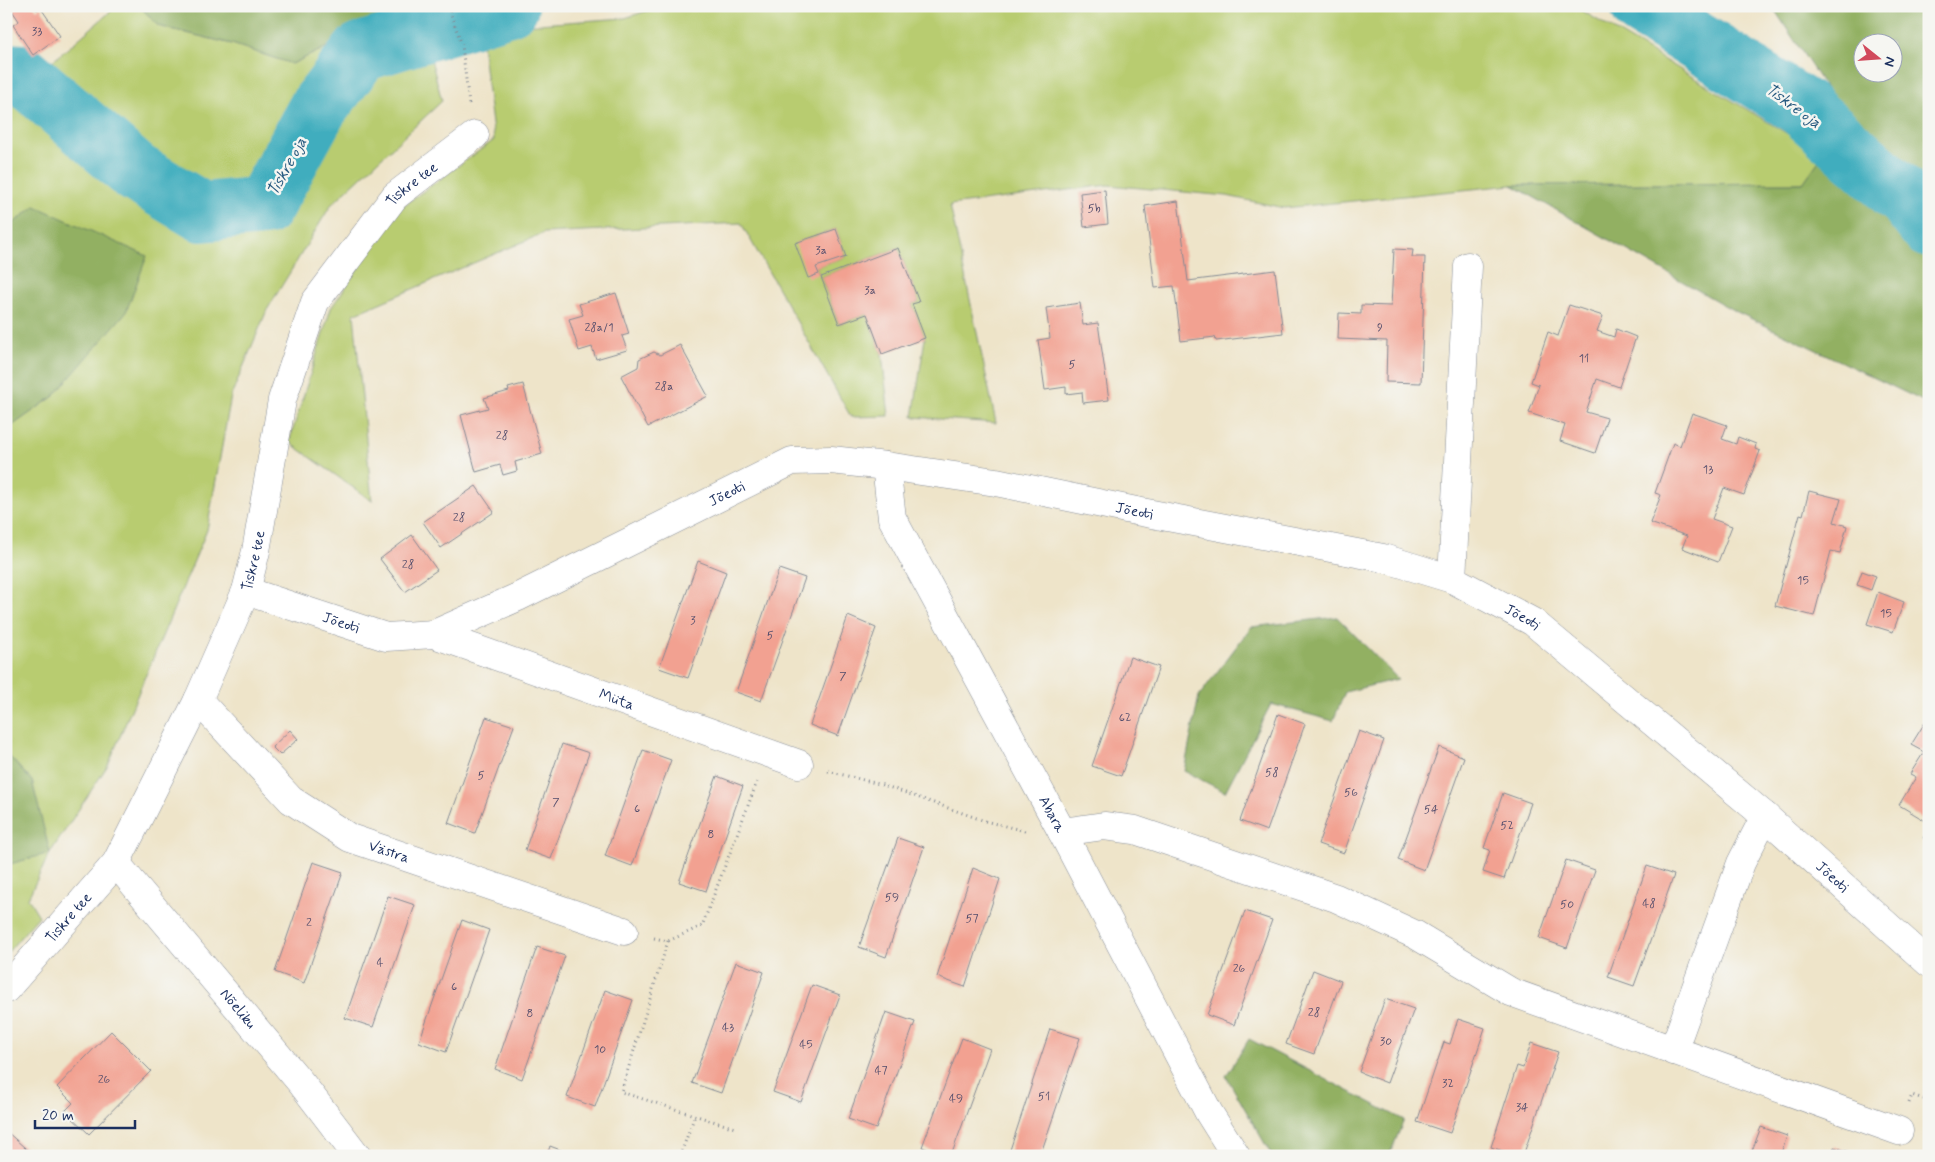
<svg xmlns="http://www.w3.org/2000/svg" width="1935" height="1162" font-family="Mynerve,sans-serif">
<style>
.green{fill:#b8cc70;stroke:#6a7e67;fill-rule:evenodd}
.forest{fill:#92b062;stroke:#567060;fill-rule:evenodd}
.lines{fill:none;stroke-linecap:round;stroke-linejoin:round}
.river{stroke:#40adbe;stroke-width:60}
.building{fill:#f2a191}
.minor-casing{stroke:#848a94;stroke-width:29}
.path{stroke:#848a94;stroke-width:3;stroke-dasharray:1 4;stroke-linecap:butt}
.minor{stroke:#fff;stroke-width:28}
.labels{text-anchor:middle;stroke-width:5;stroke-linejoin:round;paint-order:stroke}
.number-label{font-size:12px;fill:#514c6b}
.street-label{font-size:15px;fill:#1b2f5e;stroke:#f6f6f2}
.water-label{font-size:16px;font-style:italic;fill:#285b80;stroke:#f6f6f2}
</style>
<rect width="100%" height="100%" fill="#f6f6f2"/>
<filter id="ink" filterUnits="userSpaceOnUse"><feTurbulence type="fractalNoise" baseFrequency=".02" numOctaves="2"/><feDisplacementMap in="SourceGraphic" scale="10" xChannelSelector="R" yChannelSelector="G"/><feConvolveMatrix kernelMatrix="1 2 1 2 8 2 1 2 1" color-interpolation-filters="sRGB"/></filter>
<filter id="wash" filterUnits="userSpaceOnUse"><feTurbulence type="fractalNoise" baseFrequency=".0096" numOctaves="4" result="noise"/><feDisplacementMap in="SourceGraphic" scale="20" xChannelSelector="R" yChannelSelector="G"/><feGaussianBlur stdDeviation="1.12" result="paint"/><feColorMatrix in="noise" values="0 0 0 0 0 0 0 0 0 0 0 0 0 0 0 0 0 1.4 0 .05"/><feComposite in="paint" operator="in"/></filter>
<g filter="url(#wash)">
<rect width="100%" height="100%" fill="#eee4c9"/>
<!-- green -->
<g class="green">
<polygon points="117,6 140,6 158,26 232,44 292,64 412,6 417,6 442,101 331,205 267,310 231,396 207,530 108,765 50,853 28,898 39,916 6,954 6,863 49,853 32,781 6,753 6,430 54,396 35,206 6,229 6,108 39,73"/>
<path d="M662 6H1574L1823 155 1803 183 1512 185 1284 208 1227 196 1108 185 950 205 996 423 913 417 925 338 912 304 919 302 898 248 821 277 839 324 867 314 882 354 889 416 851 417 741 223 544 233 354 314 372 501 289 442 331 308 400 208 494 140 480 28 625 18ZM836 229 846 257 816 267 819 274 796 243Z"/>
</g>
<!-- forest -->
<g class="forest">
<polygon points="140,6 412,6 292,64 232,44 158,26"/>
<path d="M1772 6H1929V404L1731 309 1512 185 1803 183 1847 121ZM1892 42V72H1862V42Z"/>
<polygon points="35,206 147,256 126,312 54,396 6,430 6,229"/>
<polygon points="1337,617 1398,679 1345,692 1333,721 1271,704 1225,792 1184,771 1199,696 1251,627"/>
<polygon points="6,753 32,781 50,853 10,864 6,863"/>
<polygon points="1249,1039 1404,1120 1389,1156 1272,1156 1226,1076"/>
</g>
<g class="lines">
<!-- river -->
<g class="river">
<polyline points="1640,6 1802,107 1909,202 1929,228"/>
<polyline points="6,73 22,74 135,172 202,212 264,206 318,108 361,52 509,6"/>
</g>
</g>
<g id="blocks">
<!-- building -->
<g class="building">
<polygon points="9,6 34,6 37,10 40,7 60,36 33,55 13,25 19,21"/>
<polygon points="1105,190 1108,224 1084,227 1080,193"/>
<polygon points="1178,201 1188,281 1275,270 1283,333 1216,341 1215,337 1181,341 1174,286 1155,288 1145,206"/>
<polygon points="836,229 846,257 816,267 819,274 808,278 795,243"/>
<polygon points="898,248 919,302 912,304 925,338 882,354 867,314 839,324 821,277"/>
<polygon points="1394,249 1413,250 1412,257 1425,257 1421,383 1386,382 1387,341 1338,339 1339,313 1361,314 1361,305 1391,306"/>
<polygon points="616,293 629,334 622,336 627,350 596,359 592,347 579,351 569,319 583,315 579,304"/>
<polygon points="1080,303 1083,325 1098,323 1109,400 1083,403 1082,392 1066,394 1066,387 1045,390 1038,340 1050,338 1046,308"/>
<polygon points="1569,305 1603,316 1597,331 1614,337 1616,329 1636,337 1619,387 1597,379 1586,412 1607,418 1595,453 1560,441 1565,425 1529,413 1539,385 1531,382 1548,332 1558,336"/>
<polygon points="680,345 708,396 648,427 621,376 638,367 639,359 654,352 660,355"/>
<polygon points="523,384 542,454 515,462 517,471 503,475 500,465 476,472 461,415 488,408 484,398 509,391 508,388"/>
<polygon points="1692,413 1727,425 1722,439 1736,444 1738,437 1756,444 1755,449 1760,451 1744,495 1724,488 1712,519 1732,526 1718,562 1682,548 1687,536 1650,523 1661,495 1655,493 1673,443 1680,446"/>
<polygon points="476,486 494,512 441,548 423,522"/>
<polygon points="1809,491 1841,499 1834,522 1847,526 1840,553 1831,551 1814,616 1775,606 1800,514 1803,515"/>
<polygon points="412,535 437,570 405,592 380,559"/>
<polygon points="698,561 726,572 688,678 659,668"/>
<polygon points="779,569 805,578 761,701 736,692"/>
<polygon points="1862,571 1876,576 1871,590 1857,585"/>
<polygon points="1878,592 1904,602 1893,632 1867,624"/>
<polygon points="848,616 876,628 838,736 810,725"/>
<polygon points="1130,657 1159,667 1121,776 1092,766"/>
<polygon points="1278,714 1305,724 1267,831 1240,821"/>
<polygon points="1929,716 1929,823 1899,805 1916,777 1910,774 1924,752 1911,745"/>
<polygon points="486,717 514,726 475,833 448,823"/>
<polygon points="290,730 298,739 280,755 272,747"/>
<polygon points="1359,731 1384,740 1344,853 1318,844"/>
<polygon points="562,744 589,753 551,859 525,850"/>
<polygon points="1439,747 1464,757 1424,870 1398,860"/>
<polygon points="643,750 671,760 632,866 605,856"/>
<polygon points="717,776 743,786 706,891 679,882"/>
<polygon points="1503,793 1531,803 1504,879 1483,872 1490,850 1484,848"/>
<polygon points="1929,828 1929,841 1923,838"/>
<polygon points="898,838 924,847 886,957 859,947"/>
<polygon points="1566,860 1595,870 1567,948 1539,938"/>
<polygon points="313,862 343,872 304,983 275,972"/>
<polygon points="1647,866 1674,875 1634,986 1608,977"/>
<polygon points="973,868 1000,879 965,987 937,977"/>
<polygon points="388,896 415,905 373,1027 345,1018"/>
<polygon points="1245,911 1272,920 1234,1025 1207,1015"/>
<polygon points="462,920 489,930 446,1052 419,1042"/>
<polygon points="537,947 565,956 522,1079 495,1069"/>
<polygon points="736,962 764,972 721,1093 692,1083"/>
<polygon points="1313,970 1341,981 1314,1054 1286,1044"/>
<polygon points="812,985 840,995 801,1102 773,1092"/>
<polygon points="605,990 633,1000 595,1107 567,1097"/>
<polygon points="1385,999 1414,1009 1387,1083 1359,1072"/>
<polygon points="886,1012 915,1022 876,1129 848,1119"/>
<polygon points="1458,1019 1485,1028 1450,1133 1417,1122 1444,1042 1450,1044"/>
<polygon points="1050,1029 1080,1038 1040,1156 1017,1156 1009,1153"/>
<polygon points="111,1031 151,1071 89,1134 65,1111 73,1103 57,1087"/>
<polygon points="962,1038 990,1049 951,1156 945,1156 922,1147"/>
<polygon points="1531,1043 1558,1052 1523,1156 1518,1156 1491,1147 1517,1066 1523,1068"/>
<polygon points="1761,1127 1787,1136 1780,1156 1750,1156"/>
<polygon points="6,1131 34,1156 6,1156"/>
<polygon points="550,1146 576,1156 547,1156"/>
<polygon points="1834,1147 1860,1155 1860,1156 1832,1156"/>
</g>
</g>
</g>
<g filter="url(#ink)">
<use href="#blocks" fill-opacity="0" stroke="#848a94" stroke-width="1"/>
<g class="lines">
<!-- minor casing -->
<g class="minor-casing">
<g id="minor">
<path id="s1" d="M886 466 892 518 1062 832 1209 1113 1236 1156"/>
<polyline points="1452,579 1468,266"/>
<path id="s2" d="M246 591 386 637 434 634 518 597 792 461 831 460 886 466 996 482 1136 511 1383 558 1452 579 1533 622 1765 816 1929 963"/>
<path id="s3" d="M434 634 799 764"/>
<path id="s4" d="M198 700 291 800 350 838 624 931"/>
<polyline points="1062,832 1104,826 1135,830 1336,898 1416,935 1511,992 1899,1131"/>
<path id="s5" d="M116 863 302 1084 357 1156"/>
<path id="s6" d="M6 989 116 863 198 700 246 591 256 551 282 400 315 302 395 196 475 135"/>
<polyline points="1673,1051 1741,863 1765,816"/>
</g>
</g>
<!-- path -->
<g class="path">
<polyline points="448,6 462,45 469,105"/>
<polyline points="828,771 883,785 985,821 1025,831"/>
<polyline points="654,938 668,941 702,926 757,782"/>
<polyline points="668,941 621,1092 735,1128"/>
<polyline points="1909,1103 1912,1095 1929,1101"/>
<polyline points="680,1156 695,1115"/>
</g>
<!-- minor -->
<use href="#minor" class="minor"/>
</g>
</g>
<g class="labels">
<!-- number labels -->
<g class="number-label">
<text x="37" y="35">33</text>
<text x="1094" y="212">5b</text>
<text x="821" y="254">3a</text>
<text x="870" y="294">3a</text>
<text x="599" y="331">28a/1</text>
<text x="1380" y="331">9</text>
<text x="1584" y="362">11</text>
<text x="1072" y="368">5</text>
<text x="664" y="390">28a</text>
<text x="502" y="439">28</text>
<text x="1708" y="473">13</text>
<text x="459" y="521">28</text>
<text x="408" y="568">28</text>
<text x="1803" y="584">15</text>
<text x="1886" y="617">15</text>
<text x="693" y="624">3</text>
<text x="770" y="639">5</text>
<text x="843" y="680">7</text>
<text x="1125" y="721">62</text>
<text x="1272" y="776">58</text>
<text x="481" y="779">5</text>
<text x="1351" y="796">56</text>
<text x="556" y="806">7</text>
<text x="637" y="812">6</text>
<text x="1431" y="813">54</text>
<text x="1507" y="829">52</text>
<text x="711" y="838">8</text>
<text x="892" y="901">59</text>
<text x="1649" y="907">48</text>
<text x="1567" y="908">50</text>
<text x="972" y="922">57</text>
<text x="309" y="926">2</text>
<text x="380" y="966">4</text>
<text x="1239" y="972">26</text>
<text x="454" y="990">6</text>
<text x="1314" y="1016">28</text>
<text x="530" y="1017">8</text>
<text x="728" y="1031">43</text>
<text x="1386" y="1045">30</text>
<text x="806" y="1048">45</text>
<text x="600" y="1053">10</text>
<text x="881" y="1074">47</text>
<text x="104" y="1083">26</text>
<text x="1448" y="1087">32</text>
<text x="1044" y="1100">51</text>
<text x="956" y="1102">49</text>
<text x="1522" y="1111">34</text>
</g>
<!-- street labels -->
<g class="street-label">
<text dy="5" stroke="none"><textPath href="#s6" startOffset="920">Tiskre tee</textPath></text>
<text dy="5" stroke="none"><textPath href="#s2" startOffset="520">Jõeoti</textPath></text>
<text dy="5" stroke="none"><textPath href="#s2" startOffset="940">Jõeoti</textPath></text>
<text dy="5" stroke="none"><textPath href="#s6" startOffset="500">Tiskre tee</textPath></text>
<text dy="5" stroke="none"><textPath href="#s2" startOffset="1345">Jõeoti</textPath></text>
<text dy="5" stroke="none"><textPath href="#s2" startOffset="100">Jõeoti</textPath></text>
<text dy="5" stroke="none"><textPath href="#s3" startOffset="194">Müta</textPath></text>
<text dy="5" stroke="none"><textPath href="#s1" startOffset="389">Abara</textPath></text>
<text dy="5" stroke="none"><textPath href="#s4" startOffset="248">Västra</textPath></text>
<text dy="5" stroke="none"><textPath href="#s2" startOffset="1750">Jõeoti</textPath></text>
<text dy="5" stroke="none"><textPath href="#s6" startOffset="95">Tiskre tee</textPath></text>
<text dy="5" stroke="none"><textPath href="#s5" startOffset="190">Nõeliku</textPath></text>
</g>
<!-- water labels -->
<g class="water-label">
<text transform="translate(1794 105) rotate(36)" y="6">Tiskre oja</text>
<text transform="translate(286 166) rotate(-61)" y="6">Tiskre oja</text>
</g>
</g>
<!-- margin -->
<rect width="1935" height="1162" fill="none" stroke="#f6f6f2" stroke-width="25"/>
<!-- north arrow -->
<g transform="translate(1878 58) rotate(107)"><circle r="24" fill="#f6f6f2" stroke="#9ea6b7"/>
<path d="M0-4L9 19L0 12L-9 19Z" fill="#d1495b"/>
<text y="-8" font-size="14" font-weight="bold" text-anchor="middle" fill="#1b2f5e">N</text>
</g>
<!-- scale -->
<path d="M35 1120v8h100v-8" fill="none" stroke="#1b2f5e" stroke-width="2.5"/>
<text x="42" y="1120" font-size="15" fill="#1b2f5e" stroke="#f6f6f2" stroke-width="4" paint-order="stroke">20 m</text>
</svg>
